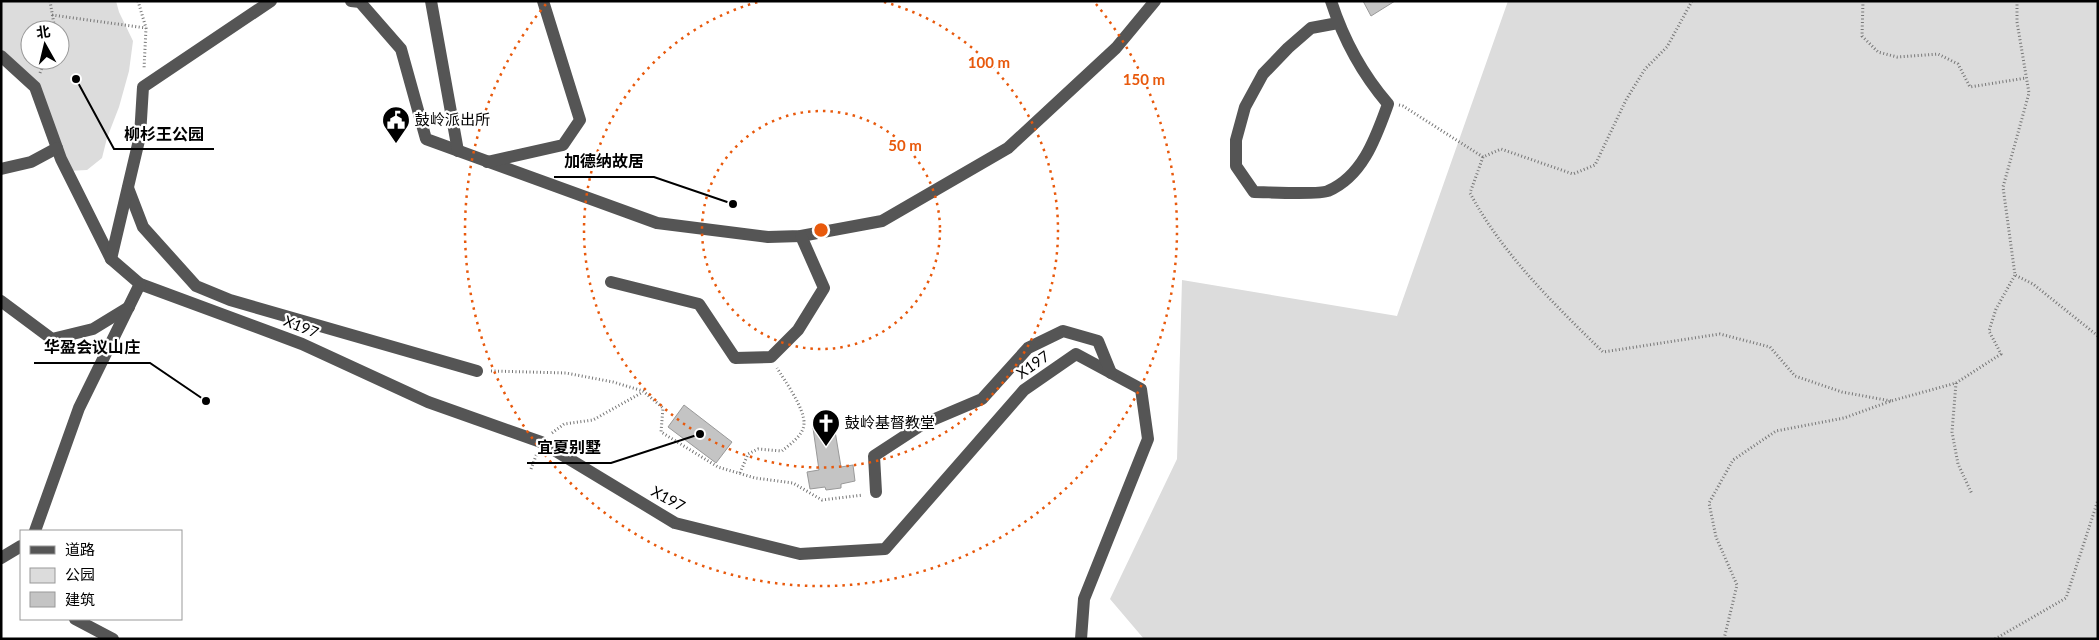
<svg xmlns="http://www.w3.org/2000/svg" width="2099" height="640" font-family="Lato,'Noto Sans SC',sans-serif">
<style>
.green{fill:#dcdcdc;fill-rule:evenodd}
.building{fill:#c4c4c4;stroke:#999}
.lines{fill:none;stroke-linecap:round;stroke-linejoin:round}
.path{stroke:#777;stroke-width:3;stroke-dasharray:1 2.5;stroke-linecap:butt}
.minor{stroke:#555;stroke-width:12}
.ring{fill:none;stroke:#e8590c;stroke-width:2.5;stroke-dasharray:2.5 5}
.labels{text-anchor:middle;stroke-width:4.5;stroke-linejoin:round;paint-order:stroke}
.poi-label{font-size:15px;fill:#000;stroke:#fff;text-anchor:start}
.street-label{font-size:15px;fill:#000;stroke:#fff}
.centre{fill:#e8590c;stroke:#fff;stroke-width:2.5}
.ring-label{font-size:15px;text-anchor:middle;font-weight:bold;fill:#e8590c;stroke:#fff;stroke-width:4.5;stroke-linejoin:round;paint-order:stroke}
.leader{fill:none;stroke:#000;stroke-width:2}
.callout-dot{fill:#000;stroke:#fff;stroke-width:2}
.callout-label{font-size:16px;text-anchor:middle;font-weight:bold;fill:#000;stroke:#fff;stroke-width:4.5;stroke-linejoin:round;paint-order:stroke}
</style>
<rect width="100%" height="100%" fill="#fff"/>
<!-- green -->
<g class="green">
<path d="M1 1H116L119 12 133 41 129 71 119 107 107 138 102 158 87 170 67 171 35 87 1 56ZM30 30H60V60H30Z"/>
<polygon points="1508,1 2098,1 2098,639 1144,639 1110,599 1177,459 1182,280 1397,316"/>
</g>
<!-- building -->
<g class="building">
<polygon points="1363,1 1395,1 1371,16"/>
<polygon points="684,405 732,442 716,463 668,427"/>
<polygon points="834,425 841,467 853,465 855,481 841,484 841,488 826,490 825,487 810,489 807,472 819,470 813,428"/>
</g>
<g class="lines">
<!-- path -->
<g class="path">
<polyline points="50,1 55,30"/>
<polyline points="138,1 146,28 144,69"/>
<path d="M1692 1 1667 47 1645 69 1626 100 1595 165 1573 174 1501 149 1483 157 1470 193C1503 255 1554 304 1603 352L1720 334 1770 347 1795 376 1842 392 1891 401"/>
<polyline points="1863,1 1862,36 1878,52 1897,57 1938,54 1958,64 1970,87 2026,78"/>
<polyline points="2017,1 2017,22 2029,93 2003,187 2015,275 2033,284 2098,336"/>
<polyline points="52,15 146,28"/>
<polyline points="40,73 45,60"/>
<polyline points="1399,105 1403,106 1483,157"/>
<polyline points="491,371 566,373 613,382 643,391 663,408 661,432 718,467 755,478 793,483 822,500 863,495"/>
<polyline points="1956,383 1952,432 1958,464 1972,494"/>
<polyline points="552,433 564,424 593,420 643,392"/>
<polyline points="531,469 537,453"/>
<path d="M740 473 748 454 758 449 782 451C790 444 803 436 804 424 805 409 785 381 777 368"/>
<polyline points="1724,639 1737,585 1716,537 1709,503 1733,460 1776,431 1844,418 1891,401 1956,383 2001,354 1989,331 1996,309 2015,275"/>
<polyline points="1995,639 2066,598 2098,500"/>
</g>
<!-- minor -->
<g class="minor">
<polyline points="351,1 360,2 401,49 426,139 657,223 768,237 801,236 882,221 1008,148 1116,48 1155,1"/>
<polyline points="431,1 458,151"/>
<path d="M1331 1C1343 38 1363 75 1388 104 1376 137 1363 176 1328 191 1320 195 1267 192 1254 192L1236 166V140L1245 107 1263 74 1288 48 1311 28 1338 23"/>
<polyline points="1,56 35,87 61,159 111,259 140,284 302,344 428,402 541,442 675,523 800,554 885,549 1024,390 1076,354 1141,389 1148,439 1084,599 1081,639"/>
<polyline points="487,162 563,145 580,120 543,1"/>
<polyline points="1,169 31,162 57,148"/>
<polyline points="128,188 143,227 196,286 230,300 477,371"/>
<polyline points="111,259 140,136 143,87 271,1"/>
<polyline points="611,282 699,304 735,358 771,357 798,330 824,288 801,236"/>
<polyline points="1,301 52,339 93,329 129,307"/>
<polyline points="876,492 874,456 923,424 982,399 1028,348 1063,331 1098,341 1111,373"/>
<polyline points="35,531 79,408 140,284"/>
<polyline points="1,558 21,546"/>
<polyline points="75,619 113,639"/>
</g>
</g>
<!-- distance rings -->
<g class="ring">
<circle cx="821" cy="230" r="119"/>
<path d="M884 2A237 237 0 1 1 758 2"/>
<path d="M1096 4A356 356 0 1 1 546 4"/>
</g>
<!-- icons -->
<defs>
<g id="civic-pin" transform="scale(1.4375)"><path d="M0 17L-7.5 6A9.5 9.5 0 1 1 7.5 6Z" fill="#000" stroke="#fff"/><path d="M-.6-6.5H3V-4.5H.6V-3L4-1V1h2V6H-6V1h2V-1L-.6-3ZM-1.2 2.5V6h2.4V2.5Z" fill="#fff"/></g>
<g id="church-pin" transform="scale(1.4375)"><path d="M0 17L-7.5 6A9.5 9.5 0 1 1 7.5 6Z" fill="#000" stroke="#fff"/><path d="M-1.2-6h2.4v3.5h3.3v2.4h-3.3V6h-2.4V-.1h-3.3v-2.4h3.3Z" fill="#fff"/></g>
</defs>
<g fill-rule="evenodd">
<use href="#civic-pin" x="396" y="120"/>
<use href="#church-pin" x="826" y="423"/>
</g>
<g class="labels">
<!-- poi labels -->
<g class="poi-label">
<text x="415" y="125">鼓岭派出所</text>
<text x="845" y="428">鼓岭基督教堂</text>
</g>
<!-- street labels -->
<g class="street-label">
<text transform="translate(301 327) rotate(22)" y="5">X197</text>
<text transform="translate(1033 365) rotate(-35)" y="5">X197</text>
<text transform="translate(668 499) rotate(29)" y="5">X197</text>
</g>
</g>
<circle cx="821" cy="230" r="8" class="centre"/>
<g class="ring-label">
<text x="989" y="68">100 m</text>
<text x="1144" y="85">150 m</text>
<text x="905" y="151">50 m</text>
</g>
<!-- callouts -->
<path class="leader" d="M76 79L114 149H214M733 204L654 177H554M206 401L150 363H34M700 434L611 463H527"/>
<g class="callout-dot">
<circle cx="76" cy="79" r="5"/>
<circle cx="733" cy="204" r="5"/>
<circle cx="206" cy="401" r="5"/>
<circle cx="700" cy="434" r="5"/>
</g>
<g class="callout-label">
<text x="164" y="140">柳杉王公园</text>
<text x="604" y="167">加德纳故居</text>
<text x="92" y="353">华盈会议山庄</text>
<text x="569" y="453">宜夏别墅</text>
</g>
<!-- border -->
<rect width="2099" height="640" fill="none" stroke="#000000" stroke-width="5"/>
<!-- legend -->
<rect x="20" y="530" width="162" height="90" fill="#ffffff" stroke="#999999"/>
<rect x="30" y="546" width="25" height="8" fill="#555555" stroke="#999999"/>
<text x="65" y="555" font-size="15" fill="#000000">道路</text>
<rect x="30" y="568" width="25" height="15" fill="#dcdcdc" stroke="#999999"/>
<text x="65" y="580" font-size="15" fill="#000000">公园</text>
<rect x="30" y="592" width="25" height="15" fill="#c4c4c4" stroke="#999999"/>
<text x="65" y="605" font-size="15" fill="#000000">建筑</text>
<!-- north arrow -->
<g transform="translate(45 45) rotate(352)"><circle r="24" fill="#ffffff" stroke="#999999"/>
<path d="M0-4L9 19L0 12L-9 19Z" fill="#000000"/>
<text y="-8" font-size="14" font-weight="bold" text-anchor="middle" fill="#000000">北</text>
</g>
</svg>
